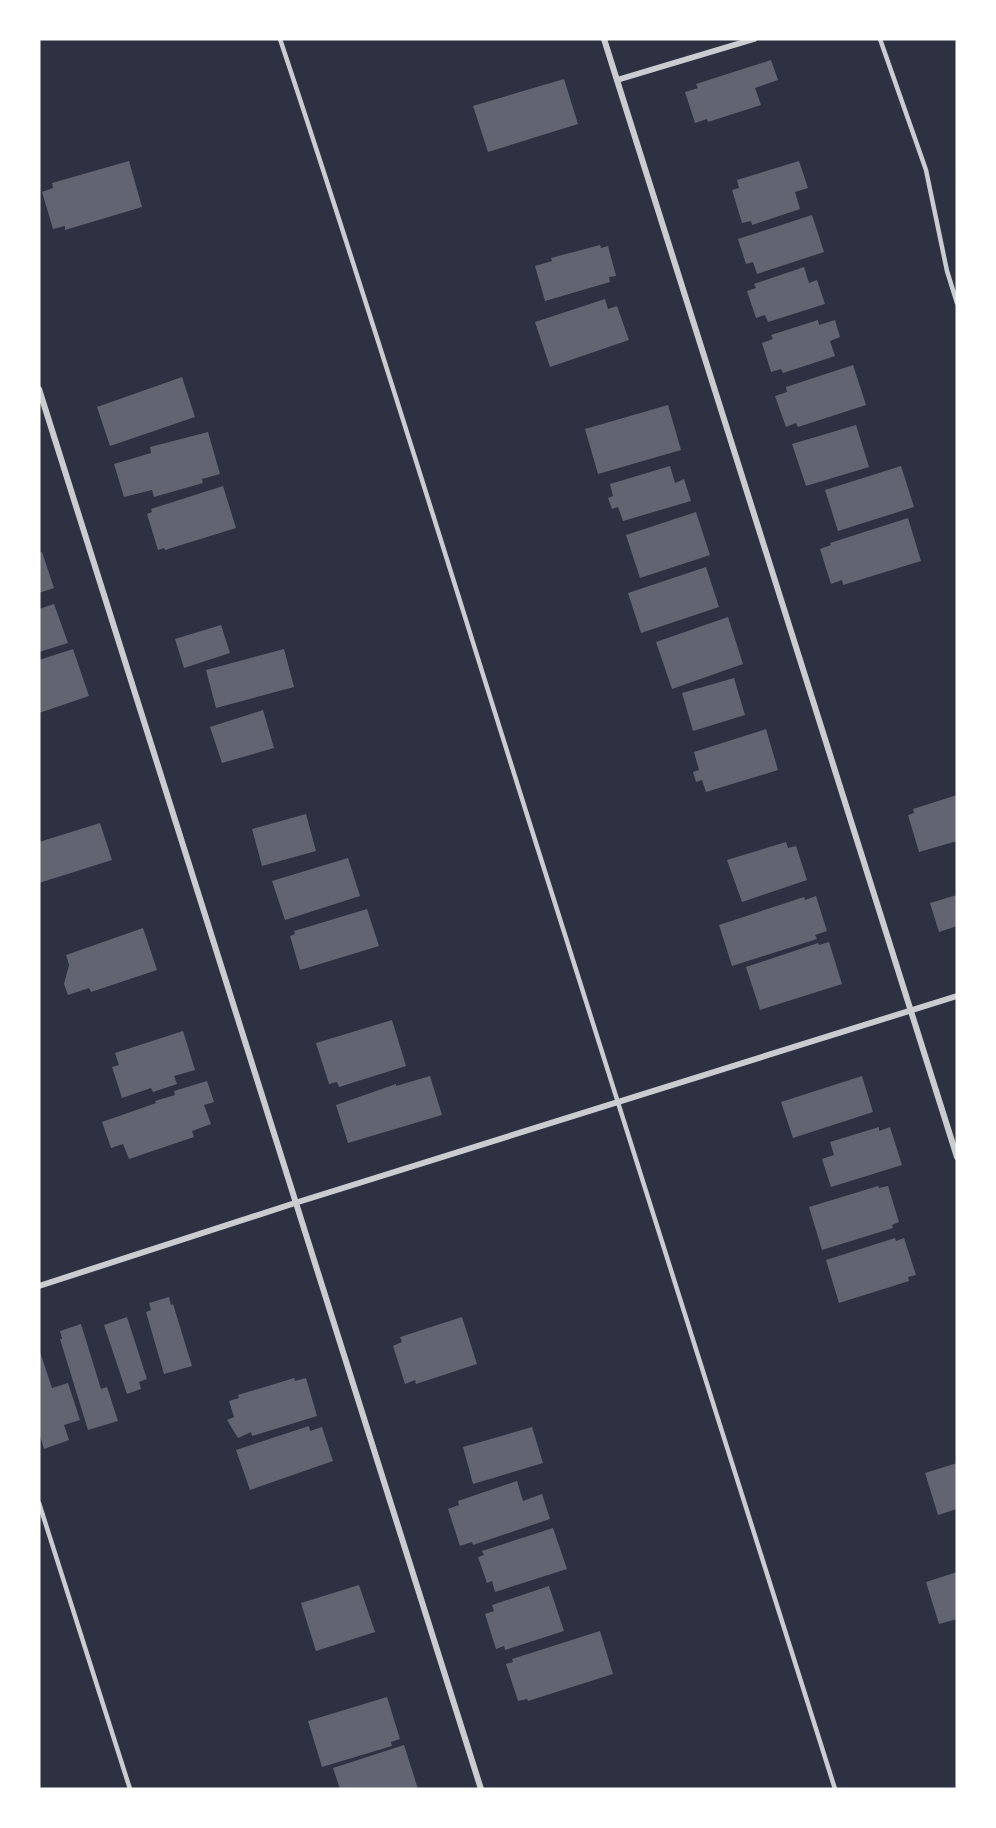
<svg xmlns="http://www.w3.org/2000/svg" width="996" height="1828" font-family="'Noto Serif',serif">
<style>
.building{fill:#626471}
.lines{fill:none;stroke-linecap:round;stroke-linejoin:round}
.service{stroke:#caccd0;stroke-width:4.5}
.minor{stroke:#caccd0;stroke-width:6}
</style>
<rect width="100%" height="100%" fill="#2d3142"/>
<!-- building -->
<g class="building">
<polygon points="771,60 778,80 755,88 761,105 708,122 707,119 695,123 685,92 698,88 696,84"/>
<polygon points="564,79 578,124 488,152 473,106"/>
<polygon points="129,161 142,207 65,230 65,226 53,229 42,192 53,188 52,183"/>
<polygon points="799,161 808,188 795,192 800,209 752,225 751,221 742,223 732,190 739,188 737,180"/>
<polygon points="812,215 824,252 757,274 753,262 746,264 738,239"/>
<polygon points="600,245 601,248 608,246 616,276 609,277 610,282 545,301 535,266 552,261 551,258"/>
<polygon points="804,267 809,283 817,280 825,304 768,322 765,315 756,318 747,291 756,288 754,284"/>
<polygon points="605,299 608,309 617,306 629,340 550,367 535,322"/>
<polygon points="818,320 819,325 835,320 840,337 830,341 835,356 783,373 781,369 771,372 762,343 773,339 771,335"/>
<polygon points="853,365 866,405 798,427 796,423 786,427 775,396 787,392 786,387"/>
<polygon points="182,377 195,417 110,446 97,407"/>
<polygon points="668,405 681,450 598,474 585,429"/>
<polygon points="856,425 869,467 806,486 792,444"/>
<polygon points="208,432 220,474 202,479 203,483 154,497 152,490 124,497 114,464 151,453 150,447"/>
<polygon points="670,466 675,483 684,479 691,501 623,521 618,507 612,509 608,498 613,496 610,484"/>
<polygon points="901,466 914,507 838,531 825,490"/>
<polygon points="223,486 236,528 165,550 164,548 158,550 147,514 152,512 151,509"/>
<polygon points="696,512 710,555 640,578 626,535"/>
<polygon points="908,518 921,561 843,585 842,580 831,584 820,549 831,545 830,543"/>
<polygon points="42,552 54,588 39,593 39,553"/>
<polygon points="706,567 719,607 641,633 628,593"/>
<polygon points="54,604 68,643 39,652 39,609"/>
<polygon points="728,617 743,664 672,689 656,642"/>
<polygon points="221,625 230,653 184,668 175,639"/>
<polygon points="73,649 89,696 39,713 39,660"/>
<polygon points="284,649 294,687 216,708 206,670"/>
<polygon points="734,678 745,715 693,731 682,693"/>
<polygon points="263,710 274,748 222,763 210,727"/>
<polygon points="766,729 778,770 706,792 702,780 696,782 693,772 699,770 694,752"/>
<polygon points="957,795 957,841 919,852 908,815 914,813 913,809"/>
<polygon points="306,814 316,851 262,866 252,829"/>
<polygon points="100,823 112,860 39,883 39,842"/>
<polygon points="786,842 788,848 796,846 807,880 742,902 727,860"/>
<polygon points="348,858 360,896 285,920 272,881"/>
<polygon points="957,895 957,926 939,932 930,903"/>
<polygon points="816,896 827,931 815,935 817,939 732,966 719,925 804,897 805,900"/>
<polygon points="367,909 379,946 300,970 290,936 295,934 294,931"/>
<polygon points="143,928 157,970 91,992 89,988 68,995 64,984 69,965 66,955"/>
<polygon points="829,942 842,984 760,1010 746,967 818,943 819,945"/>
<polygon points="392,1020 406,1066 339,1087 337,1082 329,1084 316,1043"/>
<polygon points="183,1031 195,1070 174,1076 177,1084 153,1092 151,1088 122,1098 112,1067 119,1065 115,1053"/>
<polygon points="430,1076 442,1115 348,1143 336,1105 396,1084 396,1086"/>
<polygon points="862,1076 873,1112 793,1138 781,1102"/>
<polygon points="207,1081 214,1102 204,1105 211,1124 192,1131 194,1137 129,1159 123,1144 111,1148 102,1122 156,1103 155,1101 175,1095 174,1091"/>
<polygon points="879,1127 879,1131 890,1127 902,1165 831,1187 822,1159 834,1155 830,1142"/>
<polygon points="878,1186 879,1188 888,1186 899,1222 892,1225 893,1228 822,1250 809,1207"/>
<polygon points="895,1238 896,1241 904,1238 916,1275 908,1277 909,1281 839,1303 826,1260"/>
<polygon points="169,1297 171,1305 173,1304 192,1366 164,1374 146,1312 151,1310 149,1303"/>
<polygon points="127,1317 147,1379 139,1382 141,1389 127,1394 104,1325"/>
<polygon points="462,1317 477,1364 416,1384 415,1380 405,1384 393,1346 402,1342 400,1337"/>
<polygon points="81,1324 101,1389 107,1387 118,1421 88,1430 60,1339 62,1339 60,1331"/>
<polygon points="39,1349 52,1388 68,1383 80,1420 64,1425 69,1440 44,1449 39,1432"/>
<polygon points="294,1378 295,1381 306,1378 317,1416 252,1436 251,1432 238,1438 227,1420 234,1417 229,1401 239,1398 238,1395"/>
<polygon points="309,1426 310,1431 322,1427 333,1461 250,1490 236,1450"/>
<polygon points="532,1427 543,1463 473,1484 463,1447"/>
<polygon points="957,1463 957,1509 938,1515 925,1473"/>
<polygon points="517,1481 523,1501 542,1494 550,1519 473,1545 472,1542 460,1546 448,1509 459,1505 458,1501"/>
<polygon points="553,1528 567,1569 495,1592 492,1581 487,1583 478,1557 484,1555 482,1551"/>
<polygon points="957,1572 957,1619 939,1624 926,1582"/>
<polygon points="359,1585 375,1632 316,1651 301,1603"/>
<polygon points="549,1586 564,1631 505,1650 504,1646 496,1649 485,1614 494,1611 492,1605"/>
<polygon points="600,1631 613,1674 528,1701 527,1699 518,1701 506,1664 513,1662 512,1659"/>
<polygon points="387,1697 400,1739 391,1742 392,1746 322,1767 308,1721"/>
<polygon points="404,1745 418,1789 340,1789 333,1768"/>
</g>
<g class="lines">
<!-- service -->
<g class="service">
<path d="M280 39C367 299 447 561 529 821 631 1144 735 1466 835 1789"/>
<polyline points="880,39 926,170 947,271 957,303"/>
<polyline points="39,1503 130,1789"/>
</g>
<!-- minor -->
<g class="minor">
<polyline points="604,39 957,1157"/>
<polyline points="617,80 754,39"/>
<polyline points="39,389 481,1789"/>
<polyline points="39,1286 295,1203 957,996"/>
</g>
</g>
<!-- border -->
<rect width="996" height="1828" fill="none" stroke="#ffffff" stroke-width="81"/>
</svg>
